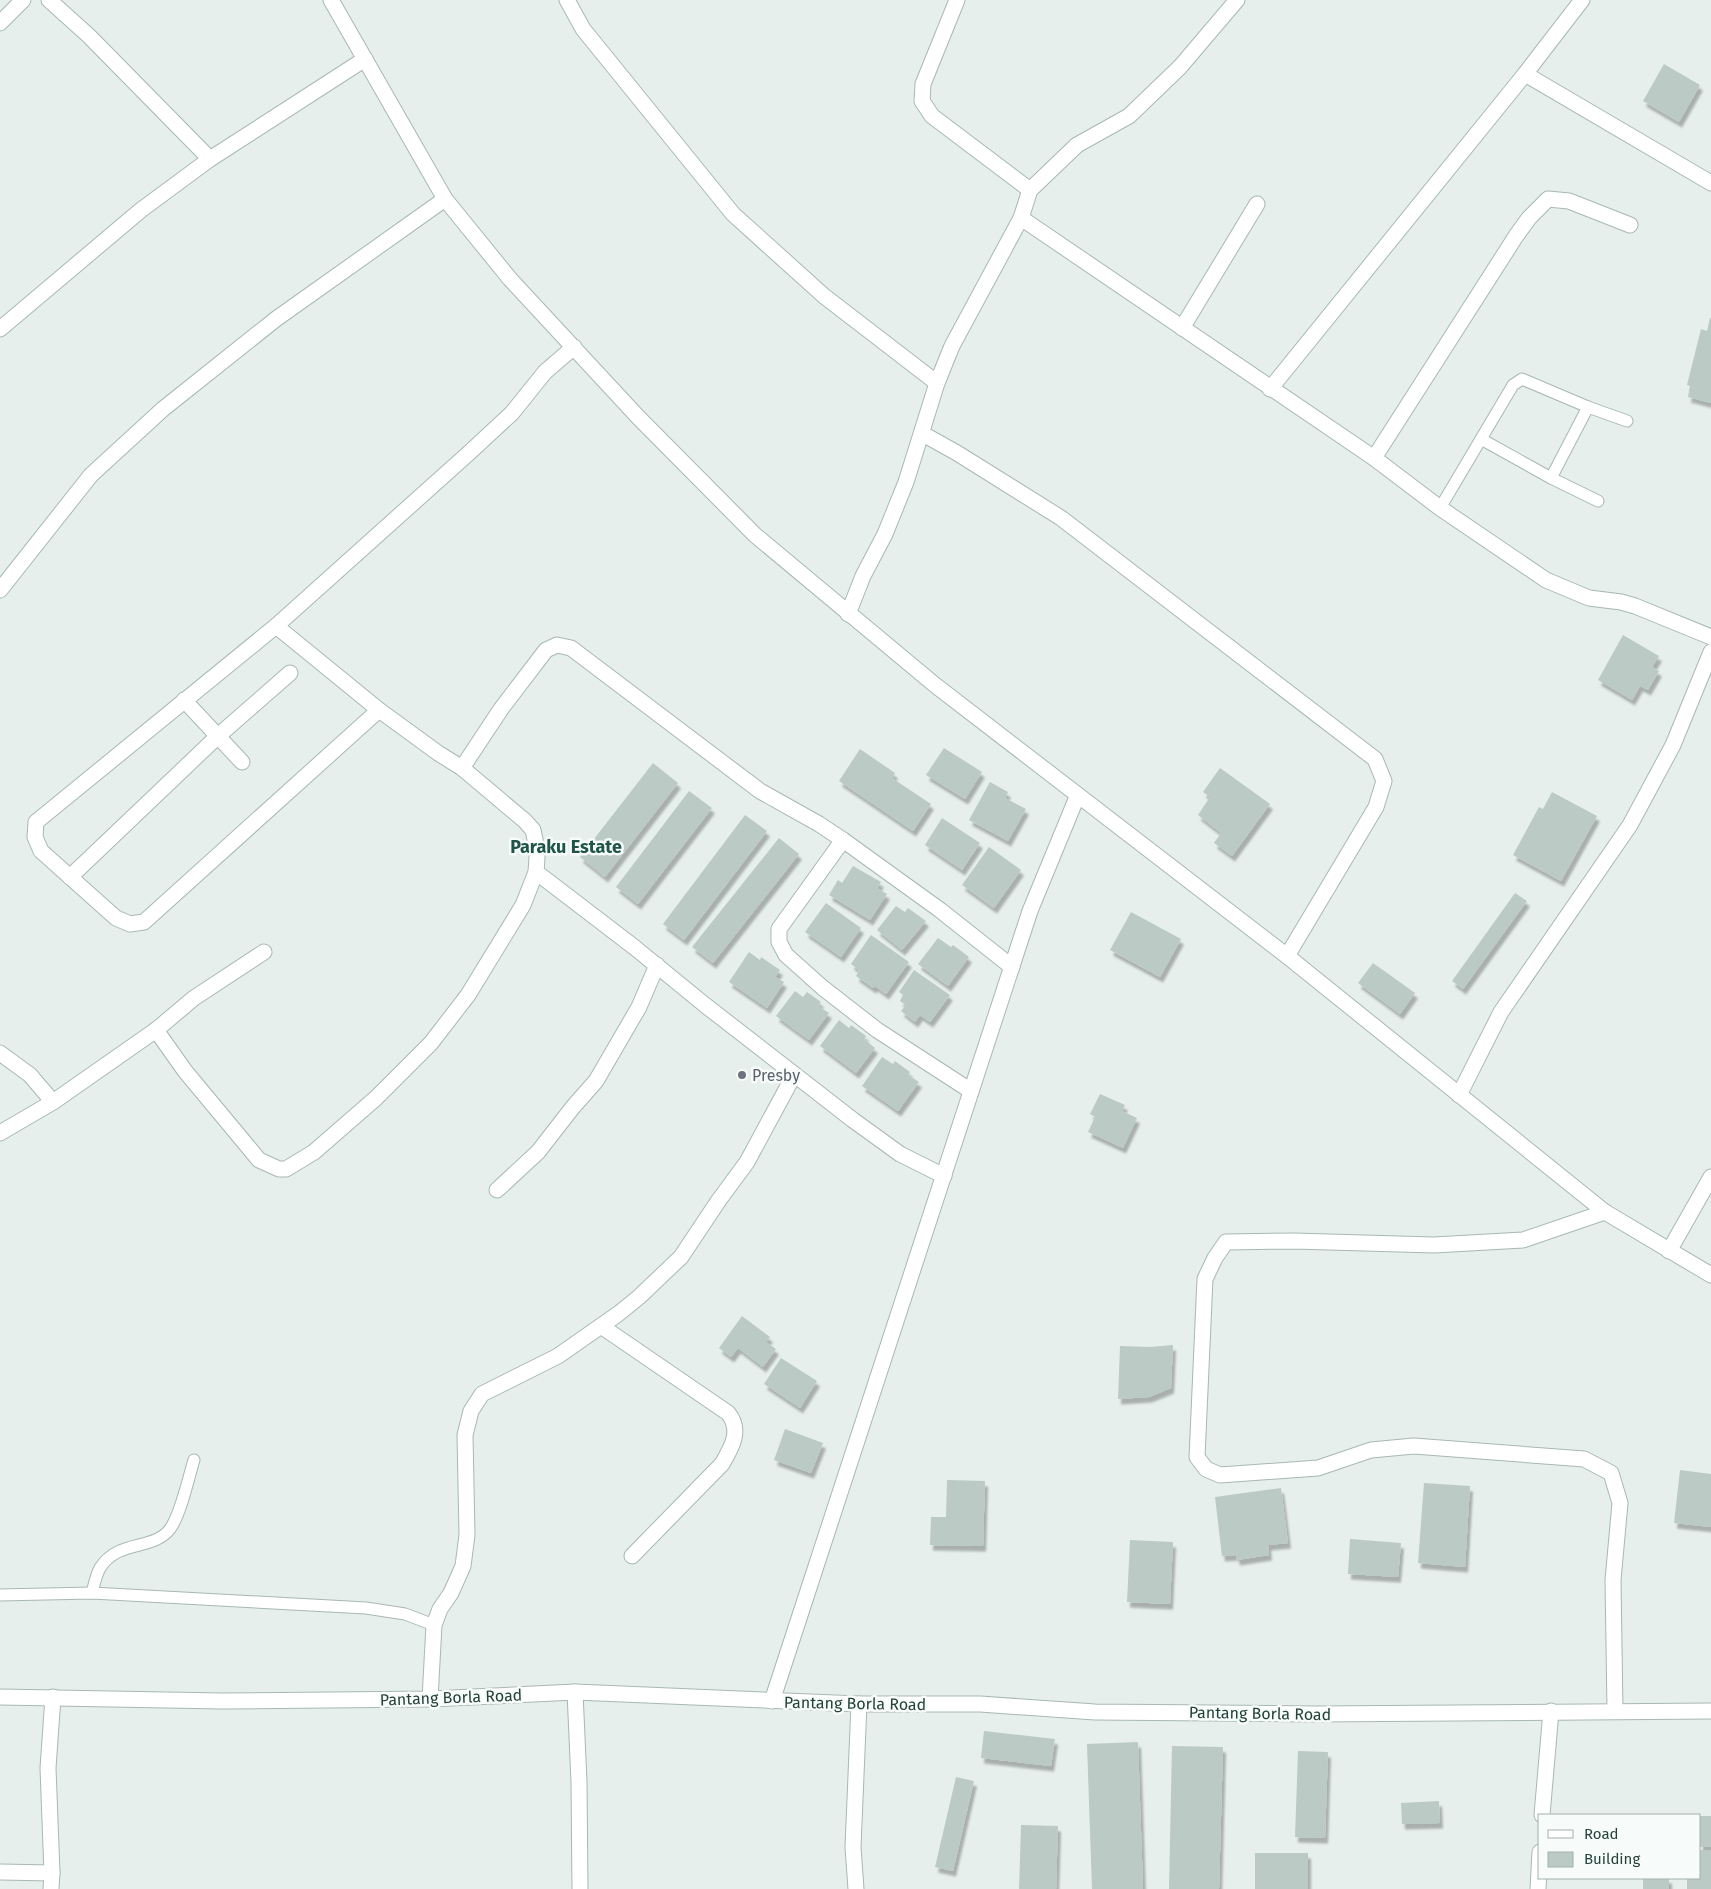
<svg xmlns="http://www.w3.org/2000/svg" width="1711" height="1889" font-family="'Fira Sans',sans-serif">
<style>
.building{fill:#bbcac4;filter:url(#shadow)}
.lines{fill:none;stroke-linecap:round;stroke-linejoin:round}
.service-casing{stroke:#a8b8b2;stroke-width:13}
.minor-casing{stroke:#a8b8b2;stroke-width:17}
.tertiary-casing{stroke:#a8b8b2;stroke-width:17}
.service{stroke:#fff;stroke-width:11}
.minor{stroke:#fff;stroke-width:15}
.tertiary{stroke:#fff;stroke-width:15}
.worship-dot{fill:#6b7280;stroke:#f7fbf9;stroke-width:2}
.labels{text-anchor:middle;stroke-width:5;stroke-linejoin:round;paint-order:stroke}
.worship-label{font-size:16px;fill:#5b616d;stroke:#f7fbf9;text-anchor:start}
.street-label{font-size:16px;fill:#24423a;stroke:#f7fbf9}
.neighbourhood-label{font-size:18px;font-weight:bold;fill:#1f5548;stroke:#f7fbf9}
</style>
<defs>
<filter id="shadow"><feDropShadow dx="3" dy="5.5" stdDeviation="1" flood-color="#0004"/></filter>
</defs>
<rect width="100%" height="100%" fill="#e6efeb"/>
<!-- building -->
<g class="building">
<polygon points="1664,64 1700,85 1679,122 1643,101"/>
<polygon points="1710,318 1711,318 1711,403 1688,397 1690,386 1687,385 1701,329 1707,331"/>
<polygon points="1623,635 1659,656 1652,667 1659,671 1648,690 1640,686 1632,700 1598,680"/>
<polygon points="944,748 982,772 965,799 926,775"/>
<polygon points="860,749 895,773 892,778 931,804 913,831 839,781"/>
<polygon points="653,763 678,783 605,877 580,857"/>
<polygon points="1220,768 1270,804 1232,856 1214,843 1221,833 1198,815 1210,797 1203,792"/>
<polygon points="990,782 1008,792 1005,798 1026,809 1008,841 969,820"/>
<polygon points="689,791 712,808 638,904 616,887"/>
<polygon points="1552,792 1597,816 1561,881 1513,855 1539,807 1543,809"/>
<polygon points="745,815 767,831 684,940 663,924"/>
<polygon points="942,818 980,843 962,870 925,845"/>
<polygon points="779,838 799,854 713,963 692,947"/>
<polygon points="989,847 1021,870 994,908 962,885"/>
<polygon points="853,866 881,882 877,888 887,894 870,920 829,895 838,880 842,883"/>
<polygon points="1515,893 1527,901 1463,989 1452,981"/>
<polygon points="826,903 861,928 841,957 805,932"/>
<polygon points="896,906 905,912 908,908 926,921 902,950 877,930"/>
<polygon points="1131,912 1181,939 1160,977 1110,950"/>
<polygon points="871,935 909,962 886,994 875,986 873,988 856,976 859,970 851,964"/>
<polygon points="938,938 951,947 953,945 969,957 948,986 918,964"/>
<polygon points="749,952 760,960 761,957 780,970 775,977 784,982 767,1008 729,982"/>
<polygon points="1373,963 1415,993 1400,1014 1358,983"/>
<polygon points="914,970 950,995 930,1022 920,1015 915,1022 901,1011 906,1005 900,1001 903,995 899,992"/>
<polygon points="795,991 803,997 807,992 821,1002 818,1006 829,1013 809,1040 776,1016"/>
<polygon points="839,1020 849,1028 851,1025 866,1036 864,1039 875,1048 856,1073 820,1046"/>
<polygon points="882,1057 893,1064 895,1061 910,1072 908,1075 919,1082 898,1111 862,1086"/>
<polygon points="1100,1094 1125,1105 1122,1111 1137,1118 1123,1148 1088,1132 1095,1117 1090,1114"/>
<polygon points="742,1316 770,1337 766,1342 776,1349 763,1367 738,1348 731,1357 719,1348"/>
<polygon points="1173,1345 1171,1388 1149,1397 1118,1399 1120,1346 1150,1347"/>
<polygon points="781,1358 817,1381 800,1408 764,1384"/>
<polygon points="785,1429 823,1443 811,1473 774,1460"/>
<polygon points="1680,1470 1711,1474 1711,1527 1674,1523"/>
<polygon points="947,1480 985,1481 983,1546 930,1545 931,1517 946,1517"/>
<polygon points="1424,1483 1470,1486 1465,1567 1418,1563"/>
<polygon points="1281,1488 1288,1543 1268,1545 1269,1555 1237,1560 1236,1555 1222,1556 1215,1497"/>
<polygon points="1350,1539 1401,1543 1398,1577 1348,1574"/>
<polygon points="1130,1540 1173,1542 1170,1604 1127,1602"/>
<polygon points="984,1731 1055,1739 1051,1766 981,1758"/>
<polygon points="1138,1742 1143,1889 1092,1889 1087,1744"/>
<polygon points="1172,1746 1223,1747 1219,1889 1169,1889"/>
<polygon points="1298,1751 1328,1752 1325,1838 1295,1837"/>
<polygon points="956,1777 974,1781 953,1871 935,1867"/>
<polygon points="1439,1801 1440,1823 1402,1824 1401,1803"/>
<rect x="1700" y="1816" width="11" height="31"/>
<polygon points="1021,1825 1058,1826 1056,1889 1019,1889"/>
<polygon points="1700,1850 1711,1850 1711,1889 1687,1889 1687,1878 1700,1878"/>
<rect x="1255" y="1853" width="53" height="36"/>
<rect x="1643" y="1878" width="26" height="11"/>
</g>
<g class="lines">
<!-- service casing -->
<g class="service-casing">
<g id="service">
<polyline points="1481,439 1551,478 1588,407"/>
<polyline points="1551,478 1598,501"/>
<polyline points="1440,508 1513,385 1522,379 1588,407 1627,421"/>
<path d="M92 1593C94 1585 96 1575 100 1568 118 1539 153 1551 170 1529 181 1514 188 1479 194 1460"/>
<polyline points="0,1595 92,1593 366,1608 405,1614 434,1625"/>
</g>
</g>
<!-- minor casing -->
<g class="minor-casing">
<g id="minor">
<polyline points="49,0 89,36 210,159"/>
<polyline points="567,0 583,29 733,214 824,296 937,383"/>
<polyline points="957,0 923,84 922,101 932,116 1030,190"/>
<polyline points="0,23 23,0"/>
<polyline points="1525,74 1711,183"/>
<polyline points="1021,218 1374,458 1440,508 1546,580 1589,598 1621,602 1635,606 1711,637"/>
<polyline points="1182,328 1257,204"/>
<polyline points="0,329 141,210 210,159 365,59"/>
<polyline points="1270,389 1525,74 1582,0"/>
<polyline points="923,434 957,453 1061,518 1375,759 1384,781 1376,807 1287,956"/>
<polyline points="1374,458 1516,236 1529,218 1548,199 1569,201 1630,225"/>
<polyline points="0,590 91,475 163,409 276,319 445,199"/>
<polyline points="848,614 863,576 885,534 906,482 937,383 952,346 1021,218 1030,190 1077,145 1129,116 1180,67 1237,0"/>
<polyline points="184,700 242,762"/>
<polyline points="379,710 144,922 130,924 116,918 41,851 35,837 36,822 276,626 470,452 512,413 545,372 574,347"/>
<polyline points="462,768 501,709 546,650 557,645 571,648 760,791 819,824 843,840 940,910 1012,967"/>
<polyline points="843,840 779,929 779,942 786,955 823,988 877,1030 971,1091"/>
<polyline points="536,872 634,947 705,1005 853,1120 900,1154 944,1176"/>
<polyline points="70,877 218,736 290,673"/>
<polyline points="156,1030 185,1071 259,1160 279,1169 286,1169 314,1152 376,1098 431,1043 468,995 523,905 536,872 537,858 536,844 533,830 525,821 462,768 438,753 379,710 276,626"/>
<polyline points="0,1053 30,1075 53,1102"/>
<polyline points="1459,1095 1501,1012 1630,825 1673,745 1711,652"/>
<polyline points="0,1133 53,1102 156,1030 194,998 264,952"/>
<polyline points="497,1190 538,1152 573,1107 596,1081 639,1007 657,965"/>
<polyline points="1605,1212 1523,1240 1434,1245 1294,1241 1226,1242 1215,1258 1205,1279 1197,1457 1206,1469 1220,1475 1318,1468 1371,1450 1414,1446 1584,1459 1611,1473 1620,1503 1613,1580 1615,1711"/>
<polyline points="1669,1251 1711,1177"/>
<path d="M601 1326 728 1413C742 1430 732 1447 722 1464L632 1556"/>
<polyline points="575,1692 579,1782 580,1889"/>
<polyline points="430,1699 434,1625 440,1609 451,1593 463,1566 467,1535 465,1435 471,1411 482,1394 558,1356 618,1314 639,1297 681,1257 719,1200 747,1162 794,1075"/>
<polyline points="772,1701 1030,911 1077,797"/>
<polyline points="1542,1815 1551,1711"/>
<polyline points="0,1872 52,1873"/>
<polyline points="51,1889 52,1873 48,1768 53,1697"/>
<polyline points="856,1889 853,1847 859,1704"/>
<polyline points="1538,1889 1540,1852"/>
</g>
</g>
<!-- tertiary casing -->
<g class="tertiary-casing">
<g id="tertiary">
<polyline points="331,0 445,199 510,279 638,417 755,535 935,685 1287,956 1605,1212 1711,1275"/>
<polyline points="0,1697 222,1701 430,1699 575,1692 859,1704 980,1704 1095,1712 1315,1714 1711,1711"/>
</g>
</g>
<!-- service -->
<use href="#service" class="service"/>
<!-- minor -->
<use href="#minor" class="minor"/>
<!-- tertiary -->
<use href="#tertiary" class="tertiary"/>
</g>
<!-- markers -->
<circle class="worship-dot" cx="742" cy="1075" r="5"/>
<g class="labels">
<!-- worship labels -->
<g class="worship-label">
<text x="752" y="1081">Presby</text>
</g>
<!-- street labels -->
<g class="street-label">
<text transform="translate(451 1697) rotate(-2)" y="6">Pantang Borla Road</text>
<text transform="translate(855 1703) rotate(1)" y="6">Pantang Borla Road</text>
<text transform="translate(1260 1713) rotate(1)" y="6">Pantang Borla Road</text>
</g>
<!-- neighbourhood labels -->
<g class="neighbourhood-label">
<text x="566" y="853">Paraku Estate</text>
</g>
</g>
<!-- legend -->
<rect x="1538" y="1814" width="162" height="65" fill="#f7fbf9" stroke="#a3b1ad"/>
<rect x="1548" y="1830" width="25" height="8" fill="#ffffff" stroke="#a3b1ad"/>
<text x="1584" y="1839" font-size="15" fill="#24423a">Road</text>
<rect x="1548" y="1852" width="25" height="15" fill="#bbcac4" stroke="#a3b1ad"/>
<text x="1584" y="1864" font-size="15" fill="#24423a">Building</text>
</svg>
